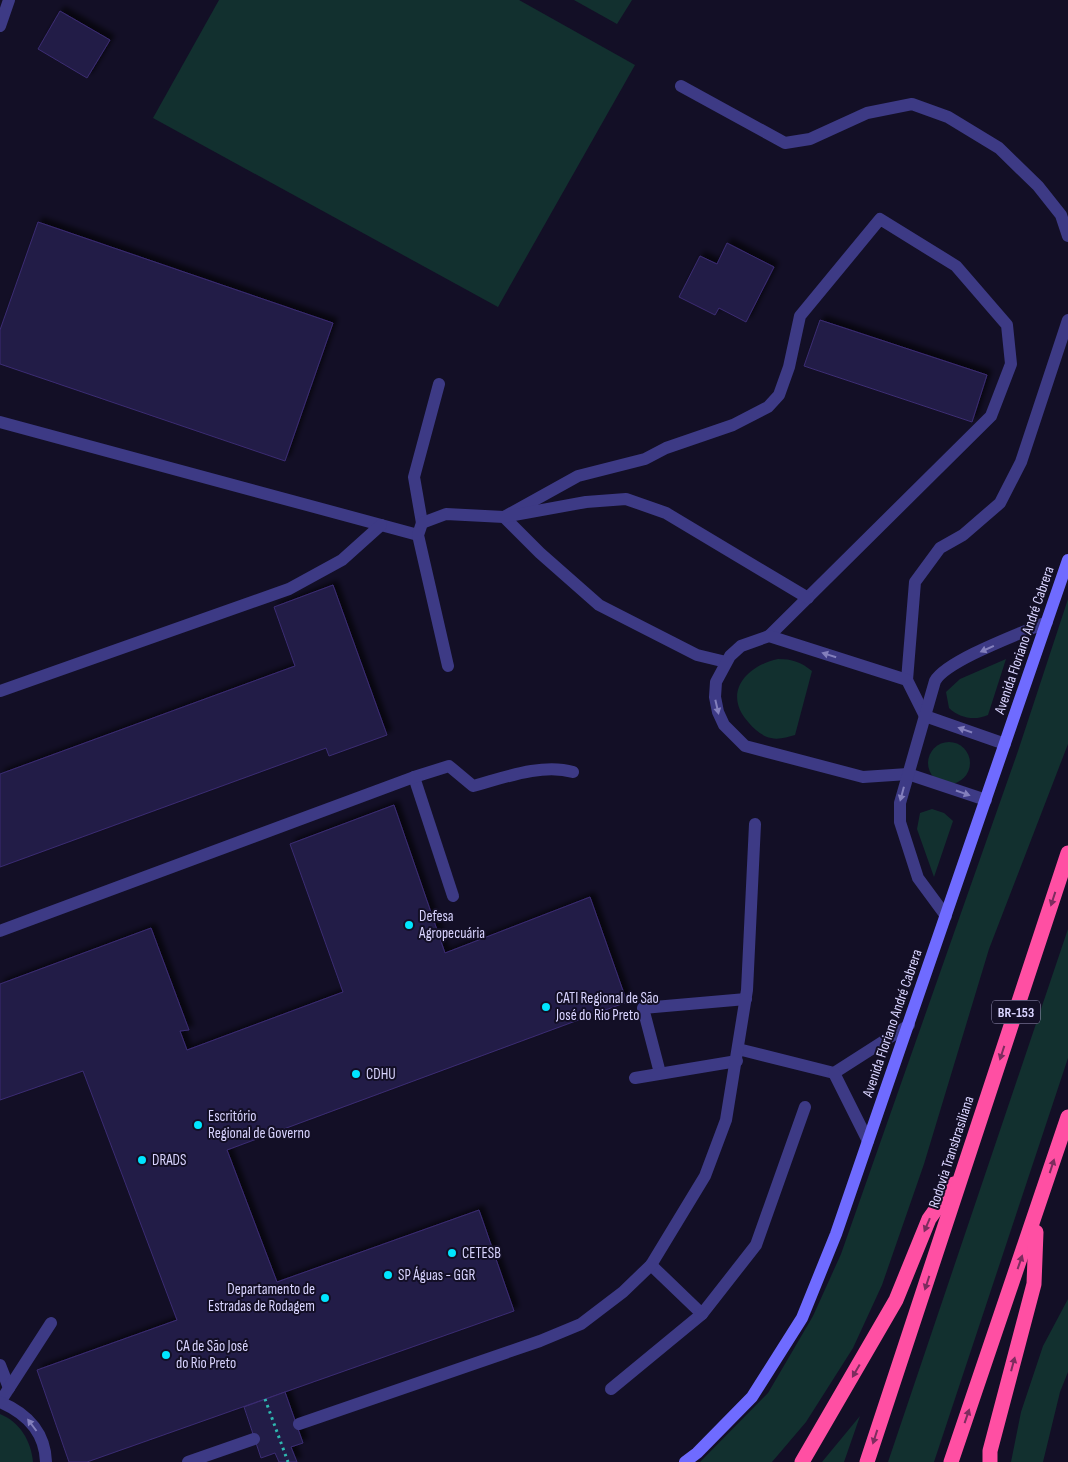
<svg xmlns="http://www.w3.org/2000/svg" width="1068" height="1462" font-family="'Sofia Sans Condensed',sans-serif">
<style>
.green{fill:#12302f}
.building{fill:#241b47;stroke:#3b2d73;filter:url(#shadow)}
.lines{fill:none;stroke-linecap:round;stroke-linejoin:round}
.path{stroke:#2fb8b0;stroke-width:3;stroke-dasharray:2.5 4;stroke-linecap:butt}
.service{stroke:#3d3a85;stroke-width:12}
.minor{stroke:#3d3a85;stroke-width:12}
.secondary{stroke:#6f6bff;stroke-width:12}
.motorway{stroke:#ff4fa3;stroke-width:15}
.oneway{fill:#837fbc}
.oneway2{fill:#7d2c5e}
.poi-dot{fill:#00e5ff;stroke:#130f26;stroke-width:2}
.labels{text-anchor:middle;stroke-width:4;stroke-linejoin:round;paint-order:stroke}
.shield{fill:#130f26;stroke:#9e99be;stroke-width:1}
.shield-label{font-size:14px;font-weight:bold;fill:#d9d4ff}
.street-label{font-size:15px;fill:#d9d4ff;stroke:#130f26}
.poi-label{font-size:15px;fill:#d9d4ff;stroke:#130f26;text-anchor:start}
</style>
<defs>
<filter id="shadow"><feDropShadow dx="4.5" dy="-4.5" stdDeviation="2.5" flood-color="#0009"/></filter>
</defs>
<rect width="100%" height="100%" fill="#130f26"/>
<!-- green -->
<g class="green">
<polygon points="219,0 519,0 635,65 498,307 153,118"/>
<polygon points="574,0 632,0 617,24"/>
<polygon points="1068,599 1068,744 989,949 924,1164 882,1285 853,1348 806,1422 772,1462 700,1462 768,1393 813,1316 841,1254 1018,751"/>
<path d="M778 659C792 659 801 662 812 671L795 735C787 737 779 740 771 738 762 736 755 730 749 723 722 694 745 666 778 659Z"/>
<path d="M1006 659 988 715C975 721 959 718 949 708L946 692 960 679Z"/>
<circle cx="949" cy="763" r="21"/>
<polygon points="932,809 944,813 953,821 934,877 917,829 920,813"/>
<polygon points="1068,929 1068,1058 934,1462 888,1462"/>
<polygon points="1068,1299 1068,1372 1060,1392 1043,1462 1011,1462 1021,1412 1043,1346"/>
<path d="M0 1414C20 1422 31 1441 33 1462H0Z"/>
<polygon points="860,1416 844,1462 822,1462"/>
</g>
<!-- building -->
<g class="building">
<polygon points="60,11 110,40 87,78 38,49"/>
<polygon points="38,222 333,323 285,461 0,364 0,330"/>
<polygon points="727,243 774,267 746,322 719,308 715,315 679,297 700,256 717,264"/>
<polygon points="820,320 987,375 972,422 804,366"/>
<polygon points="333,585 387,735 329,756 326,748 0,867 0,774 295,666 274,607"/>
<polygon points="394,805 445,953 590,897 627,1002 227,1150 277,1282 479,1210 514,1311 87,1462 69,1462 37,1370 177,1320 83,1071 0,1100 0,984 151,928 189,1030 180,1031 187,1050 343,992 290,844"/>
<polygon points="285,1392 303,1443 291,1447 297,1462 279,1462 275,1453 261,1458 244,1407"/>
</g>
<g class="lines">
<!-- path -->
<polyline class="path" points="265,1399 288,1462"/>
<!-- service -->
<g class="service">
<polyline points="681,86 785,143 810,139 867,113 912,104 948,117 999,148 1038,186 1061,215 1068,236"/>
<polyline points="0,422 418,535"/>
<polyline points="422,523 414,477 439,384"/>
<polyline points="726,662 697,655 599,605 540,553 504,517 578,476 645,459 666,448 733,425 768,407 779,395 789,367 800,316 880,219 956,266 1007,325 1011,364 991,416 769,636"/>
<polyline points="448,666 418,535 422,523 446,514 504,517 586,502 626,499 666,513 808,598"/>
<polyline points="907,680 915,582 940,548 963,535 1000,503 1021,462 1068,320"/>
<polyline points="0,691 289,589 342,560 381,525"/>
<polyline points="414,777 453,896"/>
<polyline points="986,800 908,774 863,777 745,746 724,725 718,712 715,697 716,682 730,656 741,646 769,636 907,680 925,716 1005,744"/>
<path d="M946 916 918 878 900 822V803L935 681C947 660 1022 633 1047 622"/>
<path d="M0 931 414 777 449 766 473 786C503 778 542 763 573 772"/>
<polyline points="738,1049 834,1073 909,1025"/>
<polyline points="660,1073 643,1008 746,999"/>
<polyline points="834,1073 868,1141"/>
<polyline points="635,1078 737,1061"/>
<polyline points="651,1265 702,1314 756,1245 805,1107"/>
<polyline points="0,1365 9,1388"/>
<polyline points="611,1389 702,1314"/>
<polyline points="0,1402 51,1323"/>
<path d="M0 1402C26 1413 45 1432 46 1462"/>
<polyline points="299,1424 540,1341 581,1324 623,1292 651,1265 705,1176 726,1120 747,990 755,824"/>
<polyline points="188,1462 254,1439"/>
</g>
<!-- minor -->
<polyline class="minor" points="0,26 9,0"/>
<!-- secondary -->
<polyline class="secondary" points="685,1462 697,1453 752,1397 802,1318 836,1234 1068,560"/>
<!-- motorway -->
<g class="motorway">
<polyline points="802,1462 896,1300 929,1219 954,1184"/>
<polyline points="867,1462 1068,853"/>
<polyline points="951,1462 1068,1117"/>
<polyline points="990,1462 990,1451 1034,1284 1036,1232"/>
</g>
</g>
<!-- one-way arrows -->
<defs><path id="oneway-solid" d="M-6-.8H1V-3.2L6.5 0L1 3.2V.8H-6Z" transform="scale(1.25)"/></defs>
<g class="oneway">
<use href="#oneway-solid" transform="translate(987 649) rotate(156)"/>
<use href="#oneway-solid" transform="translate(829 655) rotate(-163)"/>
<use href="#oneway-solid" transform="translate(717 707) rotate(77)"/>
<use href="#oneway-solid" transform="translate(965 730) rotate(-161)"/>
<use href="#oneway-solid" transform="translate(963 793) rotate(19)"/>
<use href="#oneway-solid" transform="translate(902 794) rotate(105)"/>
<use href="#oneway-solid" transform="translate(32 1425) rotate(-127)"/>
</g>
<g class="oneway2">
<use href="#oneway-solid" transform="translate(1053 899) rotate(108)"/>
<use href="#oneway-solid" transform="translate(1002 1053) rotate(108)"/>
<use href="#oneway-solid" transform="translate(1052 1166) rotate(-72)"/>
<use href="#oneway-solid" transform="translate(927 1225) rotate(113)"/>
<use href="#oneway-solid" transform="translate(1020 1262) rotate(-71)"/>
<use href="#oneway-solid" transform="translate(927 1283) rotate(108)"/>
<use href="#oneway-solid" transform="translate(1013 1364) rotate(-75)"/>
<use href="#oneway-solid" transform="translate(856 1371) rotate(120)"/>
<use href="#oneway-solid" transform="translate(967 1416) rotate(-71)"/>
<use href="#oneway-solid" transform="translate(875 1437) rotate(108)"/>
</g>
<!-- markers -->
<g class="poi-dot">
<circle cx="409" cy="925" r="5"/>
<circle cx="546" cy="1007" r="5"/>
<circle cx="356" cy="1074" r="5"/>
<circle cx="198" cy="1125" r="5"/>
<circle cx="142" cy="1160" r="5"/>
<circle cx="452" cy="1253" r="5"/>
<circle cx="388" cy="1275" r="5"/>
<circle cx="325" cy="1298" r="5"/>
<circle cx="166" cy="1355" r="5"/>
</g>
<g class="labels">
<!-- shield labels -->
<rect class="shield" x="992" y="1000.5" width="48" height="23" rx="4"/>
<g class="shield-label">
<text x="1016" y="1017">BR-153</text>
</g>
<!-- street labels -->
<g class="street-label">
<text transform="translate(1024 640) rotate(-71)" y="5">Avenida Floriano André Cabrera</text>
<text transform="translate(892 1023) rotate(-71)" y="5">Avenida Floriano André Cabrera</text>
<text transform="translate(951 1152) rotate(-72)" y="5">Rodovia Transbrasiliana</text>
</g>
<!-- poi labels -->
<g class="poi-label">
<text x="419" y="921">Defesa<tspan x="419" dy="17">Agropecuária</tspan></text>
<text x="556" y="1003">CATI Regional de São<tspan x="556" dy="17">José do Rio Preto</tspan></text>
<text x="366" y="1079">CDHU</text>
<text x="208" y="1121">Escritório<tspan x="208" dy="17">Regional de Governo</tspan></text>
<text x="152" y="1165">DRADS</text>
<text x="462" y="1258">CETESB</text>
<text x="398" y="1280">SP Águas - GGR</text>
<text x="315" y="1294" text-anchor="end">Departamento de<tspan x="315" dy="17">Estradas de Rodagem</tspan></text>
<text x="176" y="1351">CA de São José<tspan x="176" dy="17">do Rio Preto</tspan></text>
</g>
</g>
</svg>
